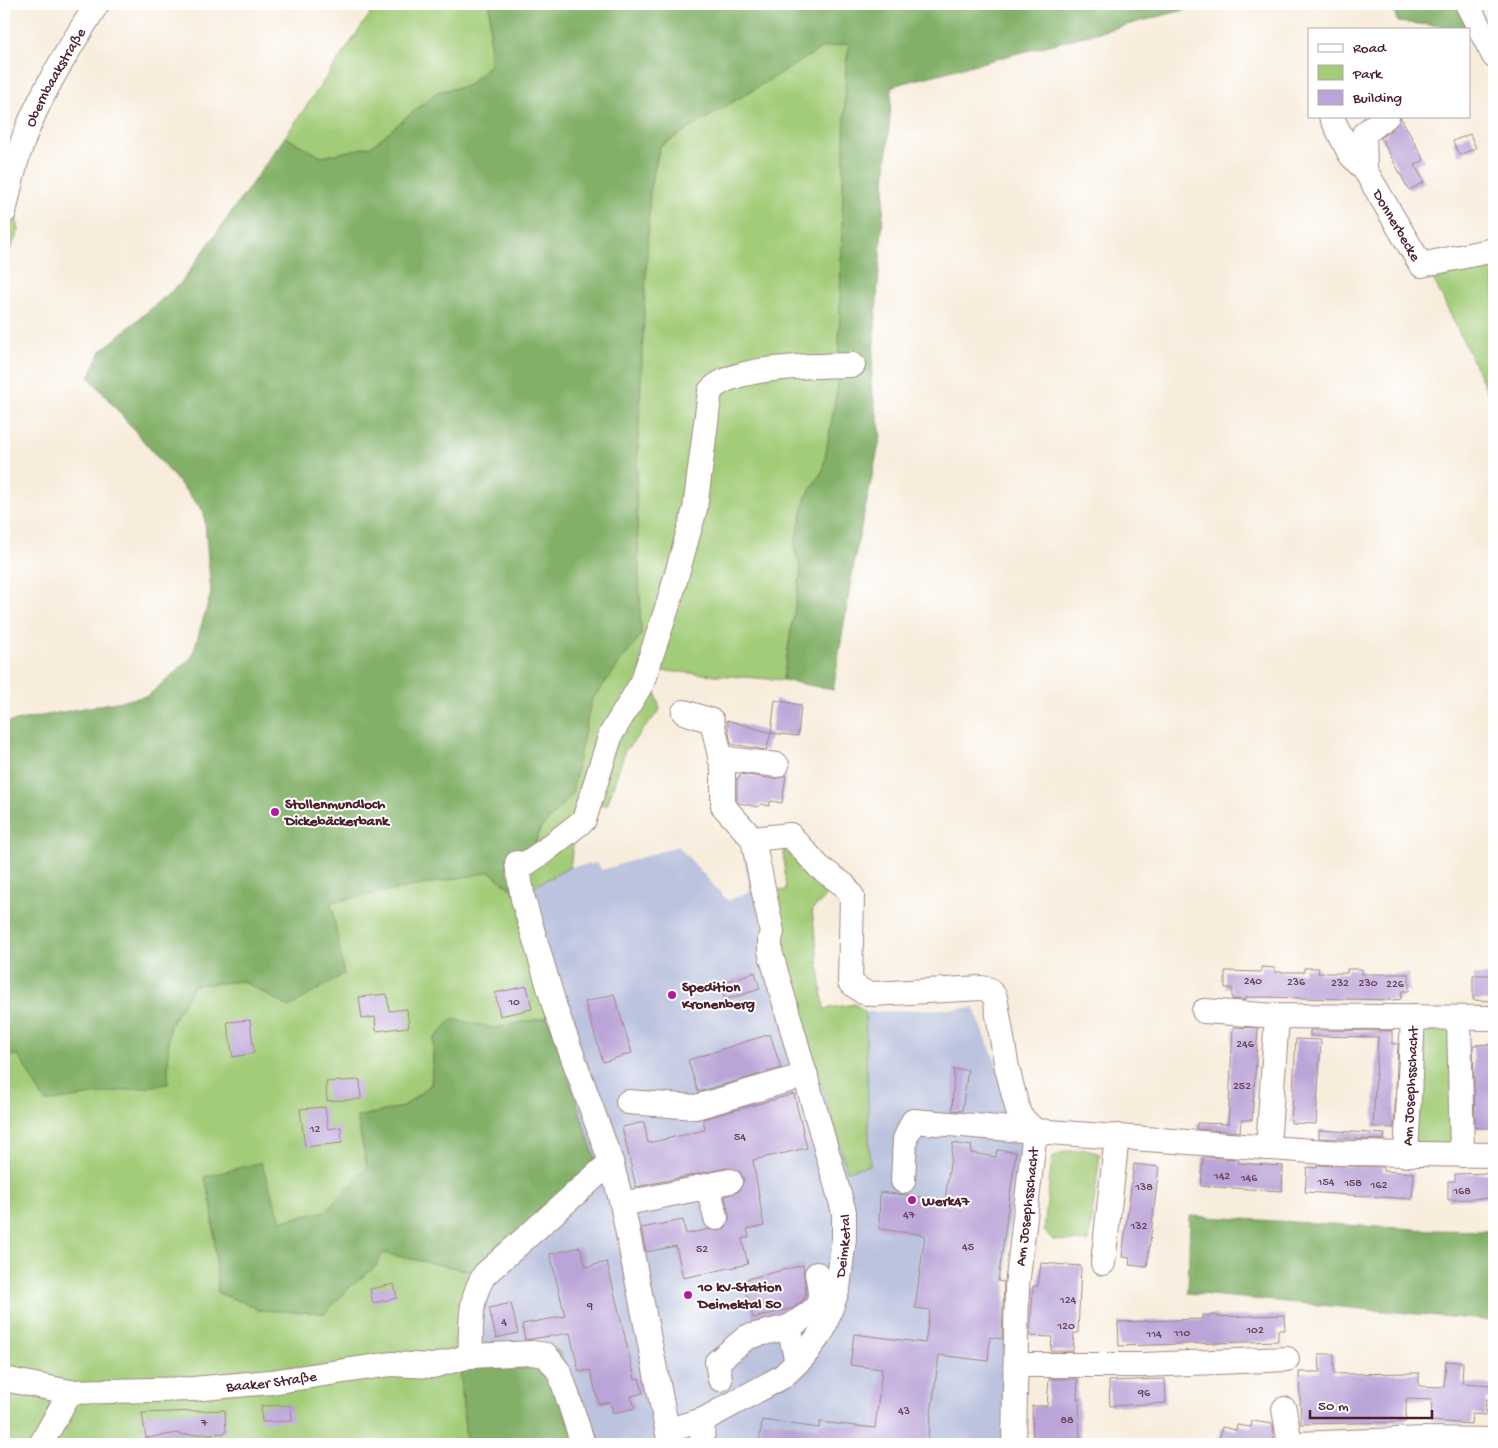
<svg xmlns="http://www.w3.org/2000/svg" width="1498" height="1448" font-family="'Gochi Hand',sans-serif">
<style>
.industrial{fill:#bbc3de}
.green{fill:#a3cc78;stroke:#767652}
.forest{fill:#82b068;stroke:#66684a}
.building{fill:#bba4d8}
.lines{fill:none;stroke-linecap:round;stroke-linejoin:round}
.minor-casing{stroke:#a18684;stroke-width:26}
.minor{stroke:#fff;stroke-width:24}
.poi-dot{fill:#b5179e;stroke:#fff;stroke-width:2}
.labels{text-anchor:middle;stroke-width:4;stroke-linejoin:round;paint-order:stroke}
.number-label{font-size:12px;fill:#664056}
.street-label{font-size:15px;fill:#4a1f2b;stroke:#fff}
.poi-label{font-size:15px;font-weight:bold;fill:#4a1f2b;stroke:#fff;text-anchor:start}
</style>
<rect width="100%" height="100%" fill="#fff"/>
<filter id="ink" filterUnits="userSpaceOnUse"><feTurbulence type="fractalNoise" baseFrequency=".02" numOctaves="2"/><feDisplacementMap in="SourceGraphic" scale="10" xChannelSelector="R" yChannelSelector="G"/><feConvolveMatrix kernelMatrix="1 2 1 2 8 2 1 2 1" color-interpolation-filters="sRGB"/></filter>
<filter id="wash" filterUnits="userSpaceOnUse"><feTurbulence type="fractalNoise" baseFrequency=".0096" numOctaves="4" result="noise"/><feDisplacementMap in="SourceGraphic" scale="20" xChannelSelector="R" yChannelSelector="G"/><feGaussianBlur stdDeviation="1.12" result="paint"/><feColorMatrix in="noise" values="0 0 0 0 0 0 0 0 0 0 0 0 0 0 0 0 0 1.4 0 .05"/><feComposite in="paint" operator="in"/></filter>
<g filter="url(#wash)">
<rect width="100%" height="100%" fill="#f8eddc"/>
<!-- industrial -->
<polygon class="industrial" points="763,834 789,976 835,1134 870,1165 865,1012 974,1008 1024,1133 1007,1242 1003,1444 601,1444 559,1351 491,1348 462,1343 549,1017 519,895 570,867 597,863 602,870 678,846 728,901 751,891 741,842"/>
<!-- green -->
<g class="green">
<polygon points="377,4 490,4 490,65 467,86 437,92 372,146 322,157 285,137"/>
<polygon points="850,42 846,64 838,385 823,470 806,497 794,547 801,570 783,680 650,670 660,710 625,751 607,805 579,803 570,867 519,895 549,1017 495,1028 452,1020 434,1039 431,1084 403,1107 357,1117 367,1167 326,1212 281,1221 205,1177 212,1207 218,1292 250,1305 258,1310 325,1313 349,1288 376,1266 382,1253 476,1272 460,1365 466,1444 4,1444 4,1057 18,1055 167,1084 169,1027 194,985 243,981 289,1007 331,902 490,872 519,895 540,829 571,796 591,701 641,635 636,485 650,188 660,146 822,48"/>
<polygon points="12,200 19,230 4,264 4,228"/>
<polygon points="1494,263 1494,405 1430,272"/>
<polygon points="795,843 835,888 812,910 824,1009 855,1004 865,1012 870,1165 847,1171 789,976 767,892 786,890 783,847"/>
<polygon points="1418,1029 1457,1030 1459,1144 1412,1143"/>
<polygon points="1084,1149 1100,1154 1089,1242 1053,1240 1044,1231 1052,1158 1064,1152"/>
</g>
<!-- forest -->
<g class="forest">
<polygon points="490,4 1207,4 892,86 871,385 881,435 856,551 833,690 783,680 801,570 794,547 806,497 823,470 838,385 846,64 850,43 822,48 660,146 650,188 636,485 641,635 591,701 571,796 540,829 519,895 490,872 331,902 344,974 289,1007 243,981 194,985 169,1027 168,1084 45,1102 18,1055 4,1057 4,723 148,696 192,657 211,593 204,512 89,377 101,351 180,284 285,137 322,157 372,146 437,92 467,86 490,65"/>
<polygon points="1391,4 1464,4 1467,11 1464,28 1398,22"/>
<polygon points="549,1017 597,1164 476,1272 382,1253 376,1266 349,1288 325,1313 258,1310 250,1305 218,1293 212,1207 205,1177 261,1162 281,1221 326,1211 367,1167 357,1117 403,1107 431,1085 434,1039 452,1019 495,1028"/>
<polygon points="1190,1216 1432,1230 1494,1231 1494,1321 1188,1293"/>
<polygon points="536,1343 559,1351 601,1444 466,1444 460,1365"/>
</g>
<g id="blocks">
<!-- building -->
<g class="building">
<polygon points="1400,116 1424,160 1415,165 1424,182 1409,190 1381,138 1396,126"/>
<polygon points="1470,134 1476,148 1459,155 1453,141"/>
<polygon points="775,700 801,705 798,736 771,733"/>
<polygon points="727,720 771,733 766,750 731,744"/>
<polygon points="740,774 775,779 786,775 782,803 771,801 769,806 761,804 757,807 739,803 737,801 737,778 739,778"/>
<polygon points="1261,967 1275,968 1275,972 1304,972 1304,968 1319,968 1318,973 1347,973 1347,969 1362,969 1362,974 1409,974 1409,991 1402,991 1401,999 1392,1000 1260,997 1246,997 1246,1000 1232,999 1232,988 1225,988 1225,971 1261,972"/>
<polygon points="755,972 760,989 725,1000 720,984"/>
<polygon points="1473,975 1494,975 1494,1001 1473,1000"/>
<polygon points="527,986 532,1009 500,1016 495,993"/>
<polygon points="387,994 389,1011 407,1009 409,1027 376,1031 375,1017 362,1019 359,997"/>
<polygon points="614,994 632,1053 603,1062 585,1002"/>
<polygon points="250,1020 254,1053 233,1057 227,1022"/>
<polygon points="1233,1027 1258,1028 1252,1120 1241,1120 1240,1132 1196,1129 1197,1123 1228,1124"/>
<polygon points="1310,1030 1392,1031 1392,1044 1398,1044 1394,1128 1373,1127 1378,1037 1310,1036"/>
<polygon points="770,1034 781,1068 698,1092 688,1060"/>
<polygon points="1296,1039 1321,1040 1316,1124 1291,1123"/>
<polygon points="1494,1044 1494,1128 1475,1128 1473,1045"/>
<polygon points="954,1069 968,1070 962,1111 952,1110"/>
<polygon points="360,1080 361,1099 327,1101 326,1082"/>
<polygon points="794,1094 807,1148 753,1160 764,1226 747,1229 749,1237 742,1239 748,1264 683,1278 676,1246 646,1252 641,1228 683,1220 686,1234 709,1229 719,1231 725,1228 729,1222 729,1215 725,1196 739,1191 744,1179 740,1172 727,1168 636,1187 622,1127 644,1122 648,1143 705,1130 703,1119"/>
<polygon points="325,1107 328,1129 341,1127 342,1143 305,1147 300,1109"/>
<polygon points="1319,1130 1385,1134 1384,1140 1319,1138"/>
<polygon points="953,1143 972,1146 971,1153 996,1157 997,1150 1016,1152 998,1281 1004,1282 1002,1339 990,1337 988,1361 939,1355 927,1444 860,1444 840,1442 840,1444 759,1444 762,1420 819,1428 820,1422 875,1428 882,1369 850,1365 854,1334 925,1343 930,1310 915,1308 925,1235 879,1229 880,1192 945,1200"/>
<polygon points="1203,1157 1239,1159 1238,1163 1283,1166 1282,1191 1201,1186"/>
<polygon points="1134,1164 1159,1167 1147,1267 1129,1265 1130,1258 1122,1257"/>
<polygon points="1317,1165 1383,1167 1383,1171 1414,1173 1412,1199 1305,1192 1307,1167 1317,1168"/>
<polygon points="1494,1173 1494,1198 1448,1200 1448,1181 1455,1181 1455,1174"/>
<polygon points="580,1247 586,1267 607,1262 635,1379 639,1378 643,1393 631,1396 635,1408 613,1413 610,1402 599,1404 590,1370 579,1372 570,1333 525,1340 522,1324 565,1316 550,1254"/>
<polygon points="1041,1263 1081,1266 1078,1333 1074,1333 1073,1351 1051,1351 1052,1337 1030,1336 1033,1286 1038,1286"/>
<polygon points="803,1265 806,1294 803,1301 793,1308 753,1318 743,1280"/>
<polygon points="394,1284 397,1298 373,1303 370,1289"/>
<polygon points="511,1303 518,1333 496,1338 489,1308"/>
<polygon points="1202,1315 1217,1315 1217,1317 1284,1315 1285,1330 1278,1330 1278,1341 1119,1346 1118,1322 1202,1319"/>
<polygon points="1319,1354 1334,1354 1334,1374 1419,1373 1419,1386 1444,1387 1446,1361 1463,1362 1462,1383 1494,1385 1494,1400 1486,1399 1485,1415 1472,1414 1471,1424 1431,1421 1432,1400 1406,1399 1406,1422 1301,1424 1299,1372 1320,1372"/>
<polygon points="1049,1379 1078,1379 1077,1399 1079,1398 1080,1444 1033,1444 1032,1406 1047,1406"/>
<polygon points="1165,1379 1166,1403 1110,1406 1109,1381"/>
<polygon points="291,1405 292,1421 262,1422 261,1406"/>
<polygon points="225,1410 226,1433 179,1435 179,1433 146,1438 142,1413"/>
<polygon points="1252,1421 1273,1424 1274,1444 1218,1444 1222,1427 1236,1430 1237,1425 1251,1427"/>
</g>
</g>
</g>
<g filter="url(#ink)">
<use href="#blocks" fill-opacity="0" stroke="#a18684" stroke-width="1"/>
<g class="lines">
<!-- minor casing -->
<g class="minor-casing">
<g id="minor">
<polyline points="1467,4 1494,56"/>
<path id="s1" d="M1331 116 1350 154 1365 170 1421 265 1494 250"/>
<polyline points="1365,170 1364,134 1387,116"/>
<path id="s2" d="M4 212C9 191 13 169 20 149 37 97 69 49 97 4"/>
<polyline points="720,758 777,765"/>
<polyline points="753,839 790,835 819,867 844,885 852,896 850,982 863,992 873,994 981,988 988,989 995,997 1007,1068 1018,1111 1020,1116 1035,1131"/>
<polyline points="517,863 523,899 556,1011 611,1162 622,1204 670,1444"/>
<path d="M518 869 543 852 584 820 611 734 642 683 669 602 695 509 710 391C732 365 819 366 853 365"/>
<polyline points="1204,1011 1277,1016 1494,1018"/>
<polyline points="1459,1019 1462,1155"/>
<polyline points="628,1102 696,1107 806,1075"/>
<polyline points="1268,1148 1277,1016"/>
<path id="s3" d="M1406 1155 1413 1017"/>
<polyline points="903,1181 905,1139 913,1121 1035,1131"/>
<polyline points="696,1188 730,1181"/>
<polyline points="622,1204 701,1188 710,1195 716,1218"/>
<polyline points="1103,1263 1117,1136"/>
<path d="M470 1356C472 1326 468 1299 485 1274L611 1162"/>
<path d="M797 1362 789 1327C817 1308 825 1309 817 1274"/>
<polyline points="1017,1365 1143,1365 1287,1359"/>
<path id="s4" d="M4 1379 70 1392 193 1389 271 1382 391 1364 433 1366 470 1356 532 1353 546 1355 560 1373 583 1444"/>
<polyline points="720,1379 717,1362 747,1337 789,1327"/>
<polyline points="1284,1409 1290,1444"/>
<path id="s5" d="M669 1430 703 1420 782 1377 804 1356 823 1330 838 1288 844 1238V1212L770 951V939L772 932 753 839 723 806V769L712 721 684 712"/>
<polyline points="41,1444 70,1392"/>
<polyline points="702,1444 703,1420"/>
<path id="s6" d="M1014 1444 1017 1286 1035 1131 1340 1153 1494 1155"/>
<polyline points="1297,1444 1424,1439 1494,1440"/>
</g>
</g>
<!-- minor -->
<use href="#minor" class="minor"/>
</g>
</g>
<!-- markers -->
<g class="poi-dot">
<circle cx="275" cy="812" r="5"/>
<circle cx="672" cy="995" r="5"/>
<circle cx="912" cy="1200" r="5"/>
<circle cx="688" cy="1295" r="5"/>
</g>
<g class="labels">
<!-- number labels -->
<g class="number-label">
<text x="1253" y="984">240</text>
<text x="1296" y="985">236</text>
<text x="1340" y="986">232</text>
<text x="1368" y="986">230</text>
<text x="1395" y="987">226</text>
<text x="514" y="1005">10</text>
<text x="1245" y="1047">246</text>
<text x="1242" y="1089">252</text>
<text x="315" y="1132">12</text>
<text x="740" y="1140">54</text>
<text x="1222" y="1179">142</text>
<text x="1249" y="1181">146</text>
<text x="1326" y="1185">154</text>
<text x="1353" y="1186">158</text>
<text x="1379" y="1188">162</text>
<text x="1144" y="1190">138</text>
<text x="1462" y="1194">168</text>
<text x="909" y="1218">47</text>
<text x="1139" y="1229">132</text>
<text x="968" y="1250">45</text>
<text x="702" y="1252">52</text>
<text x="1068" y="1303">124</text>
<text x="590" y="1309">9</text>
<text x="504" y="1325">4</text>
<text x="1066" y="1329">120</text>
<text x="1255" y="1333">102</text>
<text x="1182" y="1336">110</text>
<text x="1154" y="1337">114</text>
<text x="1144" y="1396">96</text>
<text x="904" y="1414">43</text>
<text x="1067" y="1423">88</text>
<text x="204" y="1426">7</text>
</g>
<!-- street labels -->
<g class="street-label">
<text dy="5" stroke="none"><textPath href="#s2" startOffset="145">Obernbaakstraße</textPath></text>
<text dy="5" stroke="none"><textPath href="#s1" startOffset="128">Donnerbecke</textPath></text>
<text dy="5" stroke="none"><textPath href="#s3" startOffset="69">Am Josephsschacht</textPath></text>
<text dy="5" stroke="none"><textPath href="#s6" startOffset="238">Am Josephsschacht</textPath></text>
<text dy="5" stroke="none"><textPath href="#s5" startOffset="275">Deimketal</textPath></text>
<text dy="5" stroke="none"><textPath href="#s4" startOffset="269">Baaker Straße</textPath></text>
</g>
<!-- poi labels -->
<g class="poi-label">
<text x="285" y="808">Stollenmundloch<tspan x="285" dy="17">Dickebäckerbank</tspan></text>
<text x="682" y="991">Spedition<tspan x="682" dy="17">Kronenberg</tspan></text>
<text x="922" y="1205">Werk47</text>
<text x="698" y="1291">10 kV-Station<tspan x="698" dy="17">Deimektal 50</tspan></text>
</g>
</g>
<!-- margin -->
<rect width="1498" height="1448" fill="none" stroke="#fff" stroke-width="20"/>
<!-- legend -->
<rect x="1308" y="28" width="162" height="90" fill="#ffffff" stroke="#b7a5aa"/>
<rect x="1318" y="44" width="25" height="8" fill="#ffffff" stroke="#b7a5aa"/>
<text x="1353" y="52" font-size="15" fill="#4a1f2b">Road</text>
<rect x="1318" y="65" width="25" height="15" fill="#a3cc78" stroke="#b7a5aa"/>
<text x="1353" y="78" font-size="15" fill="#4a1f2b">Park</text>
<rect x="1318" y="90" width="25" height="15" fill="#bba4d8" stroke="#b7a5aa"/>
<text x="1353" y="102" font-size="15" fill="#4a1f2b">Building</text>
<!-- scale -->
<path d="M1310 1410v8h122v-8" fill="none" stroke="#4a1f2b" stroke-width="2.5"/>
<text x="1318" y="1410" font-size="15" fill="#4a1f2b" stroke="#ffffff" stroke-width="4" paint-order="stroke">50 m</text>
</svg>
